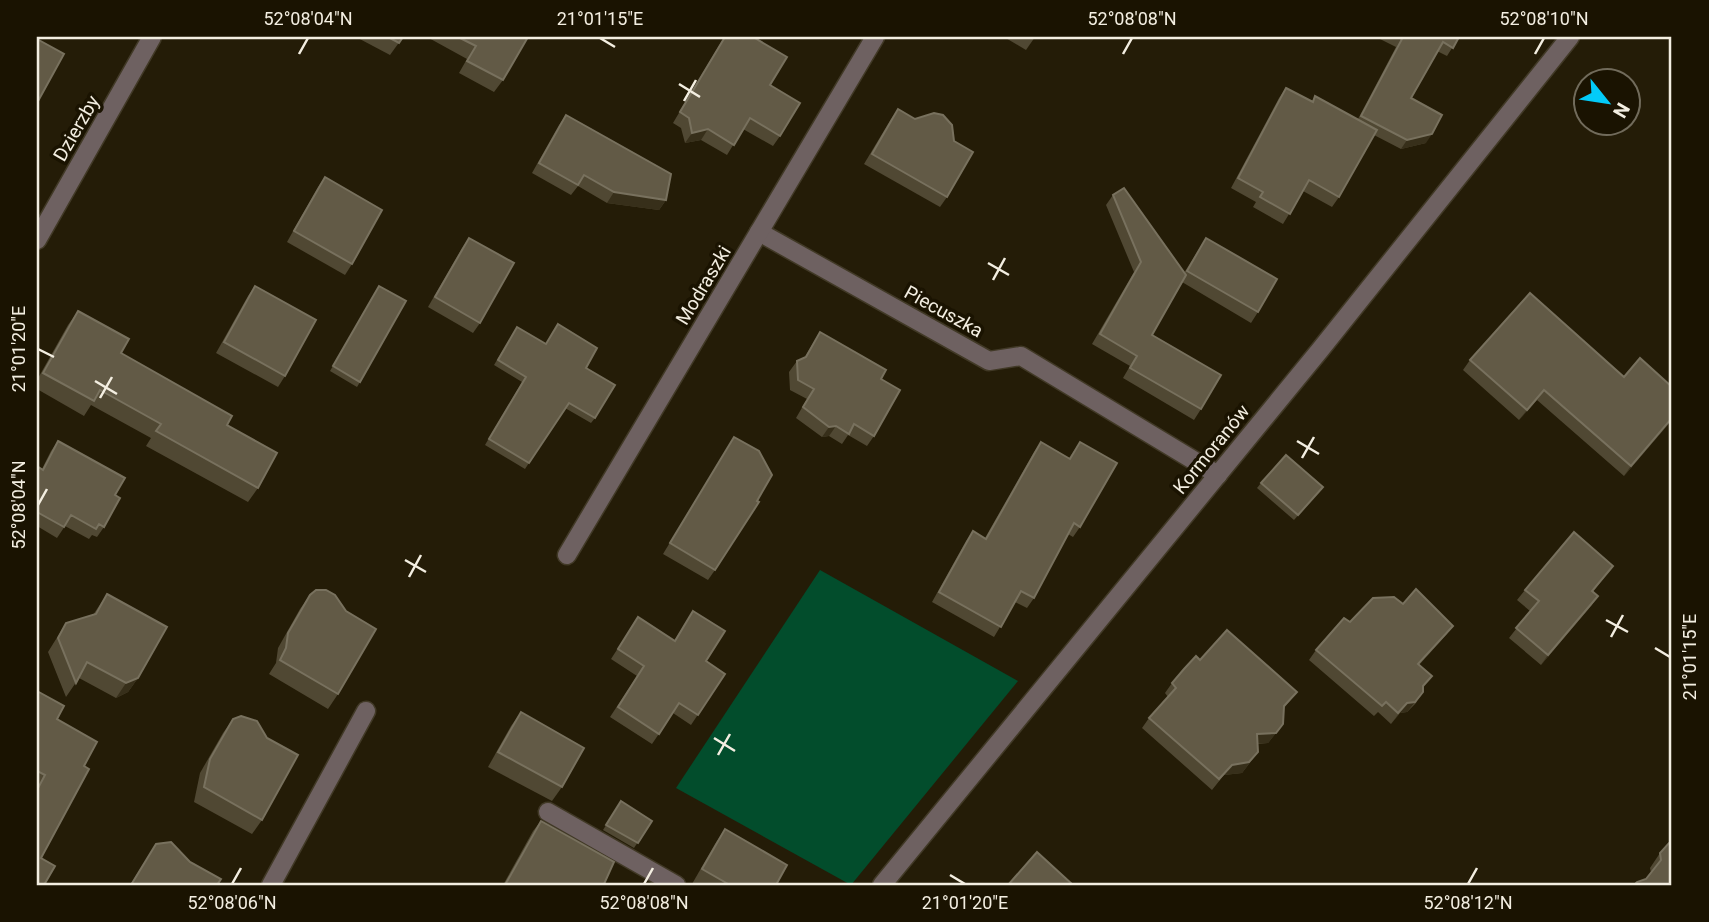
<svg xmlns="http://www.w3.org/2000/svg" width="1709" height="922" font-family="Roboto,sans-serif">
<style>
.green{fill:#024d2c}
.lines{fill:none;stroke-linecap:round;stroke-linejoin:round}
.minor-casing{stroke:#413926;stroke-width:21}
.minor{stroke:#6e6161;stroke-width:18}
.wall{fill:#504833}
.shaded-wall{fill:#372f1a}
.building{fill:#625a46;stroke:#78715e;stroke-width:2}
.ticks{fill:none;stroke:#f3eee1;stroke-width:2.5}
.labels{text-anchor:middle;stroke-width:7;stroke-linejoin:round;paint-order:stroke}
.street-label{font-size:19px;fill:#f3eee1;stroke:#1a1301}
.neatline{fill:none;stroke:#f3eee1;stroke-width:2.5}
.ticks-label{font-size:18px;text-anchor:middle;fill:#f3eee1}
</style>
<rect width="100%" height="100%" fill="#241c07"/>
<!-- green -->
<polygon class="green" points="820,570 1018,681 851,885 676,788"/>
<g class="lines">
<!-- minor casing -->
<g class="minor-casing">
<g id="minor">
<polyline points="759,232 989,361 1021,356 1218,475"/>
<polyline points="37,240 152,37"/>
<polyline points="567,555 875,37"/>
<polyline points="548,812 676,885"/>
<polyline points="271,885 366,711"/>
<polyline points="882,885 1320,350 1570,37"/>
</g>
</g>
<!-- minor -->
<use href="#minor" class="minor"/>
</g>
<!-- wall -->
<g class="wall">
<polygon points="356,37 403,37 390,55"/>
<polygon points="427,37 528,37 503,80 494,92 459,73 467,59"/>
<polygon points="724,37 753,37 770,85 780,136 773,146 743,129 727,155 701,140 685,143 681,128 673,123"/>
<polygon points="1004,37 1035,37 1026,50"/>
<polygon points="1376,37 1459,37 1447,56 1437,51 1411,98 1426,143 1401,149 1374,135 1339,197 1332,207 1303,191 1283,224 1253,207 1256,202 1231,188 1279,98 1286,88 1312,101 1315,96 1358,119 1396,47"/>
<polygon points="898,109 947,197 940,207 864,164 891,119"/>
<polygon points="566,115 666,200 659,210 607,203 578,186 571,195 532,173 559,125"/>
<polygon points="325,177 352,264 345,275 287,242 318,187"/>
<polygon points="1113,195 1184,273 1206,238 1258,312 1251,323 1182,282 1152,335 1201,409 1194,420 1123,378 1130,366 1092,344 1134,272 1106,205"/>
<polygon points="469,238 480,323 473,333 428,307 462,248"/>
<polygon points="255,286 285,376 278,387 216,353 248,296"/>
<polygon points="379,286 360,382 357,387 330,371"/>
<polygon points="78,311 121,353 227,425 258,488 248,502 146,446 151,438 91,405 84,416 37,389 37,380 68,325"/>
<polygon points="558,324 586,368 595,418 591,423 565,408 525,469 485,445 522,382 494,365 514,332 546,344"/>
<polygon points="820,332 881,379 874,436 867,446 848,435 842,444 829,436 822,437 796,418 807,399 790,390 789,372 797,361 804,358"/>
<polygon points="1470,360 1624,377 1672,387 1672,420 1624,476 1537,400 1519,420 1463,370"/>
<polygon points="734,437 715,570 708,580 663,554"/>
<polygon points="58,441 115,495 104,527 97,537 92,535 89,539 65,526 57,538 37,526 37,466 42,469 51,451"/>
<polygon points="1041,442 1069,458 1080,442 1080,527 1073,537 1068,534 1034,598 1027,608 1015,602 994,637 932,602 966,541 973,531 985,538 1034,452"/>
<polygon points="1261,483 1323,487 1294,520 1257,488"/>
<polygon points="1613,566 1593,592 1598,596 1591,606 1541,665 1509,638 1530,611 1517,600 1525,590"/>
<polygon points="107,594 138,678 128,692 116,698 79,678 66,697 48,652 66,623 93,615"/>
<polygon points="310,595 338,694 328,709 269,674 276,663 278,648 300,609"/>
<polygon points="1403,604 1453,626 1445,636 1419,665 1423,688 1416,703 1407,712 1400,713 1391,724 1378,712 1374,716 1309,660 1316,650 1350,622"/>
<polygon points="693,611 706,661 725,674 691,725 673,713 652,744 610,717 637,676 611,659 638,617 674,641"/>
<polygon points="1200,660 1297,692 1284,708 1283,724 1268,743 1258,744 1258,752 1242,773 1224,775 1212,790 1142,728 1149,718 1168,697 1165,693 1172,683"/>
<polygon points="37,691 57,719 84,766 41,858 37,885"/>
<polygon points="521,712 562,787 552,801 488,767 511,726"/>
<polygon points="233,719 262,820 252,834 194,802 200,773 223,733"/>
<polygon points="621,801 652,821 634,848 603,830"/>
<polygon points="541,821 605,885 503,885 533,831"/>
<polygon points="725,829 776,885 695,885 692,884 715,844"/>
<polygon points="156,844 190,862 217,885 130,885"/>
<polygon points="1660,853 1672,885 1646,879 1651,873 1650,868"/>
</g>
<!-- shaded-wall -->
<g class="shaded-wall">
<polygon points="708,129 701,140 685,143 692,133"/>
<polygon points="1432,134 1426,143 1401,149 1407,140"/>
<polygon points="614,192 666,200 659,210 607,203"/>
<polygon points="1544,390 1537,400 1519,420 1527,410"/>
<polygon points="1672,418 1672,420 1624,476 1631,466"/>
<polygon points="836,426 829,436 822,437 829,427"/>
<polygon points="1598,596 1591,606 1541,665 1548,655"/>
<polygon points="1453,626 1445,636 1411,674 1418,664"/>
<polygon points="138,678 128,692 116,698 126,683"/>
<polygon points="1423,692 1407,712 1400,713 1391,724 1407,703"/>
<polygon points="1283,724 1268,743 1250,744 1257,734"/>
<polygon points="1258,752 1242,773 1224,775 1212,790 1232,765"/>
</g>
<!-- building -->
<g class="building">
<polygon points="388,37 403,37 399,43"/>
<polygon points="458,37 528,37 503,80 467,61 476,46"/>
<polygon points="725,37 753,37 787,57 770,85 800,103 780,136 750,118 734,145 708,129 692,133 689,118 680,112"/>
<polygon points="1398,37 1459,37 1453,48 1443,42 1411,98 1442,115 1432,134 1407,140 1361,116 1402,39"/>
<polygon points="37,39 64,54 37,103"/>
<polygon points="1286,88 1313,102 1315,96 1377,130 1339,197 1309,180 1290,214 1260,197 1263,192 1238,178"/>
<polygon points="898,109 915,119 934,113 943,115 952,125 954,141 973,152 947,197 872,154"/>
<polygon points="566,115 671,174 666,200 614,192 584,175 578,185 539,163"/>
<polygon points="325,177 382,210 352,264 294,231"/>
<polygon points="1124,188 1186,275 1152,335 1221,375 1201,409 1130,368 1137,356 1100,334 1141,262 1113,195"/>
<polygon points="469,238 514,263 480,323 435,297"/>
<polygon points="1206,238 1277,279 1258,312 1187,271"/>
<polygon points="255,286 316,320 285,376 224,342"/>
<polygon points="379,286 406,301 360,382 333,366"/>
<polygon points="1530,293 1624,377 1640,358 1672,387 1672,418 1631,466 1544,390 1527,410 1470,360"/>
<polygon points="78,311 129,339 121,353 232,416 227,425 277,453 258,488 156,431 161,424 100,390 94,401 43,373"/>
<polygon points="558,324 597,348 586,368 615,385 595,418 569,403 529,463 489,439 526,377 498,360 517,327 546,344"/>
<polygon points="820,332 886,370 881,379 900,390 874,436 854,424 849,434 836,426 829,427 803,407 814,389 798,380 797,361 806,357"/>
<polygon points="734,437 759,451 772,475 757,501 759,502 715,570 670,543"/>
<polygon points="58,441 125,478 115,495 120,498 104,527 99,524 96,529 71,515 64,527 37,512 37,466 43,470"/>
<polygon points="1041,442 1070,459 1080,442 1117,463 1080,527 1074,523 1034,598 1021,591 1001,627 939,592 973,531 986,539"/>
<polygon points="1286,455 1323,487 1298,515 1261,483"/>
<polygon points="1574,532 1613,566 1592,591 1598,596 1548,655 1516,628 1539,601 1525,590"/>
<polygon points="1416,589 1453,626 1418,664 1432,676 1423,686 1423,692 1415,702 1407,703 1398,713 1386,702 1382,706 1316,650 1344,618 1350,622 1373,598 1394,597 1403,604"/>
<polygon points="316,590 326,590 335,595 346,611 376,629 338,694 280,660 286,648 288,633 310,595"/>
<polygon points="107,594 167,627 138,678 126,683 87,662 76,683 58,638 66,623 96,614"/>
<polygon points="693,611 725,631 706,661 725,674 698,715 679,703 659,734 618,707 644,666 618,649 638,617 675,641"/>
<polygon points="1227,630 1297,692 1284,706 1283,724 1276,733 1257,734 1258,752 1249,762 1232,765 1219,779 1149,718 1176,688 1172,683 1184,669 1196,656 1200,660"/>
<polygon points="37,691 64,706 57,719 97,742 84,766 89,769 41,858 55,866 44,885 37,885 37,790 45,775 37,771"/>
<polygon points="521,712 584,748 562,787 498,752"/>
<polygon points="241,716 257,721 267,738 298,755 262,820 204,787 210,759 233,719"/>
<polygon points="621,801 652,821 638,843 606,825"/>
<polygon points="541,821 614,862 604,884 605,885 505,885"/>
<polygon points="725,829 787,865 776,885 730,885 702,869"/>
<polygon points="171,842 190,862 221,879 217,885 131,885 156,844"/>
<polygon points="1672,842 1672,885 1634,885 1637,882 1646,879 1661,860 1660,853 1669,843"/>
<polygon points="1037,852 1073,885 1008,885"/>
</g>
<!-- ticks -->
<path class="ticks" d="M600 38 615 47M299 54 308 38M1123 54 1132 38M1535 54 1544 38M679 84 700 97M684 101 696 80M988 263 1009 275M993 280 1005 258M38 349 54 357M95 381 117 394M100 398 112 377M1297 441 1319 454M1302 458 1314 437M38 505 47 489M405 560 426 572M409 577 421 555M1606 620 1628 632M1611 637 1623 615M1655 648 1670 657M714 738 735 751M718 755 730 734M950 875 965 884M232 884 241 868M644 884 653 868M1468 884 1477 868"/>
<g class="labels">
<!-- street labels -->
<g class="street-label">
<text transform="translate(76 128) rotate(-60)" y="7">Dzierzby</text>
<text transform="translate(703 285) rotate(-59)" y="7">Modraszki</text>
<text transform="translate(944 311) rotate(29)" y="7">Piecuszka</text>
<text transform="translate(1211 449) rotate(-51)" y="7">Kormoranów</text>
</g>
</g>
<!-- border -->
<rect width="1709" height="922" fill="none" stroke="#1a1301" stroke-width="77"/>
<!-- north arrow -->
<g transform="translate(1607 102) rotate(120)"><circle r="33" fill="#1a1301" stroke="#716b5b" stroke-width="2"/>
<path d="M0-5L12 26L0 18L-12 26Z" fill="#03cbf9"/>
<text y="-10" font-size="19" font-weight="bold" text-anchor="middle" fill="#f3eee1">N</text>
</g>
<rect x="38" y="38" width="1632" height="846" class="neatline"/>
<g class="ticks-label">
<text x="308" y="25">52°08'04"N</text>
<text x="600" y="25">21°01'15"E</text>
<text x="1132" y="25">52°08'08"N</text>
<text x="1544" y="25">52°08'10"N</text>
<text transform="translate(19 349) rotate(-90)" y="6">21°01'20"E</text>
<text transform="translate(19 505) rotate(-90)" y="6">52°08'04"N</text>
<text transform="translate(1690 657) rotate(-90)" y="6">21°01'15"E</text>
<text x="232" y="909">52°08'06"N</text>
<text x="644" y="909">52°08'08"N</text>
<text x="965" y="909">21°01'20"E</text>
<text x="1468" y="909">52°08'12"N</text>
</g>
</svg>
